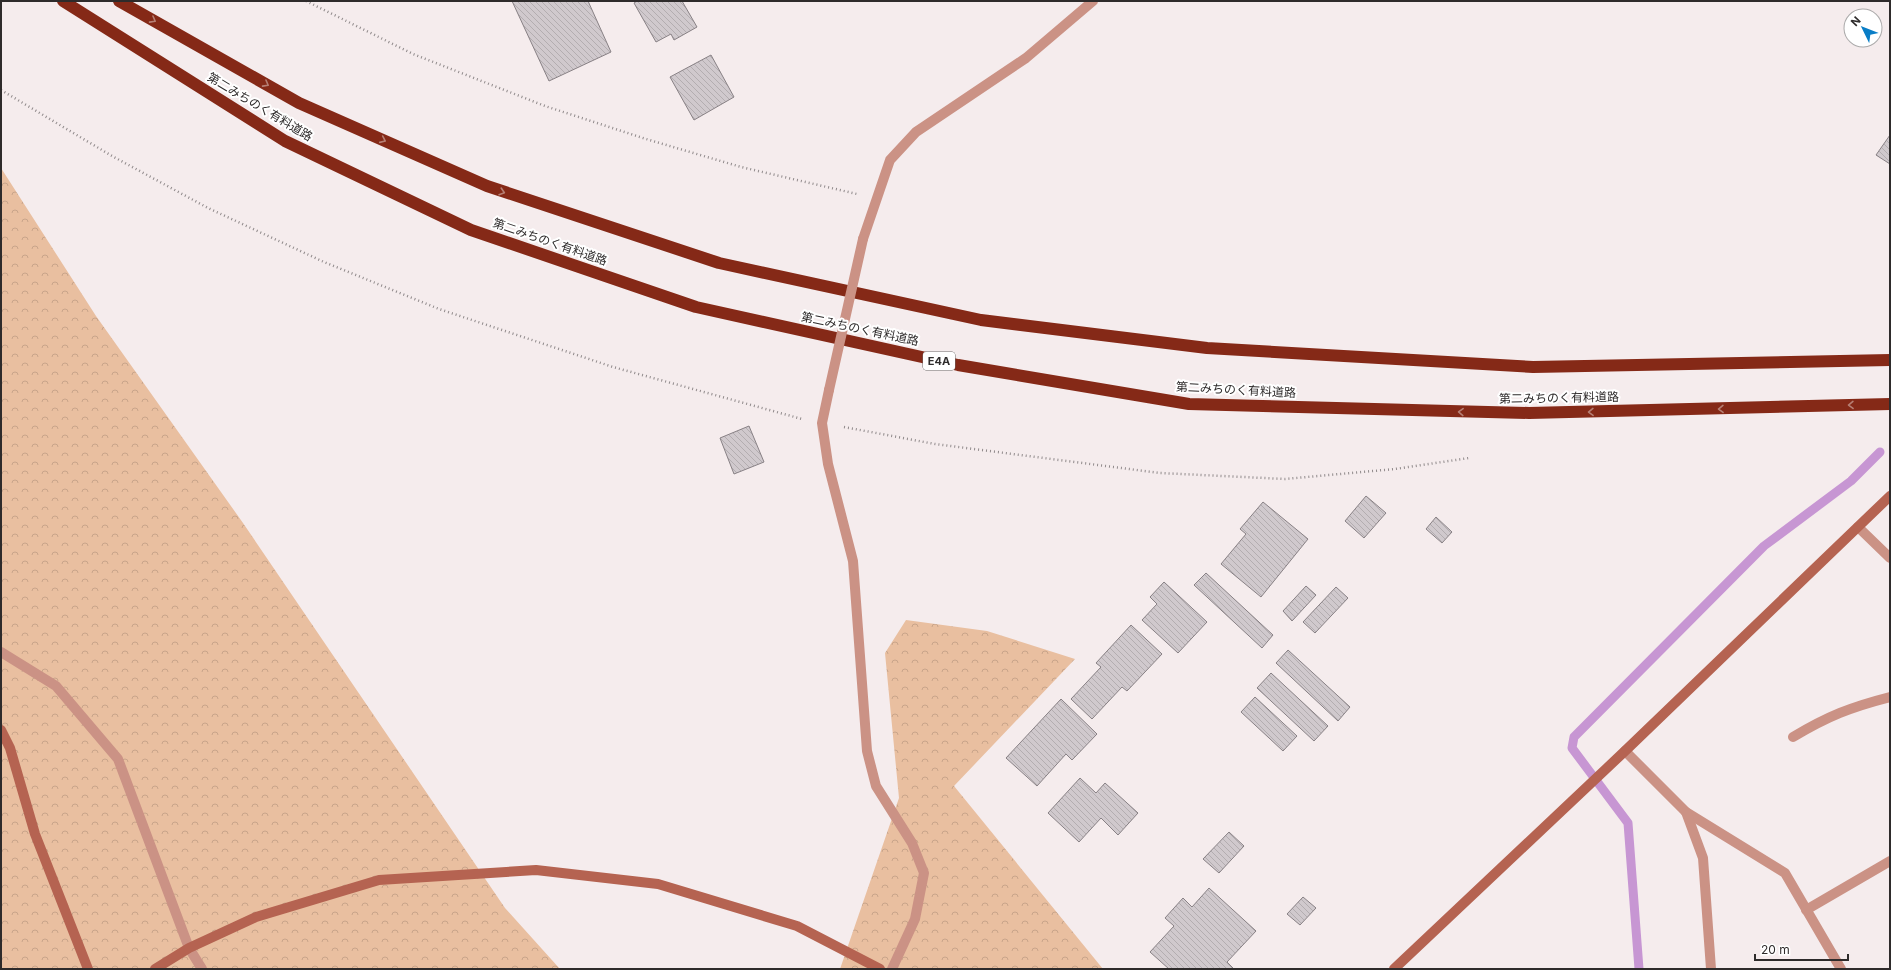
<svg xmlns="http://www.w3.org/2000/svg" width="1891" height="970" font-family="Inter,'Noto Sans JP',sans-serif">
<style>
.forest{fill:url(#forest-crowns)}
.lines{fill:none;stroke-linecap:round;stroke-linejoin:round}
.stream{stroke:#c796d3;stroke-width:9}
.building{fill:url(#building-back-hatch);stroke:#888185}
.path{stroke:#908a8b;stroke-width:2.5;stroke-dasharray:1 3;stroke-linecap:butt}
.lane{stroke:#cb9285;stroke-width:10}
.street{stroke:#cb9285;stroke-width:10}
.secondary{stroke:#b56351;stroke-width:10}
.highway{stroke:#852917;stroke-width:12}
.street-bridge{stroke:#cb9285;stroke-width:10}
.oneway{stroke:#b67f74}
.labels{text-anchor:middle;stroke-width:4;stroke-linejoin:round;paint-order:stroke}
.shield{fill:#fff;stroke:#6d6b6b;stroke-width:1}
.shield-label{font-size:11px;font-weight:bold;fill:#2e2b2b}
.street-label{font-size:12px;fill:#2e2b2b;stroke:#fff}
</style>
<defs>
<pattern id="forest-crowns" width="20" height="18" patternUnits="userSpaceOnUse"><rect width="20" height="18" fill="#e9bfa0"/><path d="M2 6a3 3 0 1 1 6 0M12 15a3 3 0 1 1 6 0" fill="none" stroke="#c8a48a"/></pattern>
<pattern id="building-back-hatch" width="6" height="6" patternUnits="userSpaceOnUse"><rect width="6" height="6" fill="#d0c9cd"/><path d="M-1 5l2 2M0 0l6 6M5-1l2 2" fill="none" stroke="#b3adb0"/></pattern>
</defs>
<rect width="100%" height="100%" fill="#f5eced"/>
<!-- forest -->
<g class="forest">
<polygon points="1,168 96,316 243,523 505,908 560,969 1,969"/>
<polygon points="906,620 987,631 1075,659 954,786 1103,969 840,969 899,798 885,653"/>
</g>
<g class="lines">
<!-- stream -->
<polyline class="stream" points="1639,969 1628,823 1572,748 1574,737 1764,546 1851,481 1880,452"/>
</g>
<!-- building -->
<g class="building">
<polygon points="512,1 588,1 611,52 549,81"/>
<polygon points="637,1 682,1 697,27 674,40 671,34 656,42 634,3"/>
<polygon points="711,55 734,97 694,120 670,77"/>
<polygon points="1890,135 1890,164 1876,155"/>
<polygon points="749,426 764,462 734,474 720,438"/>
<polygon points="1366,496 1386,513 1364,538 1345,521"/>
<polygon points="1263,502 1308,539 1261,597 1221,564 1246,534 1240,529"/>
<polygon points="1436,517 1452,532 1442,543 1426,529"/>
<polygon points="1206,573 1273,635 1262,648 1194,585"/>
<polygon points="1164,582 1207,622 1178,653 1142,620 1157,604 1150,597"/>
<polygon points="1306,586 1316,595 1292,621 1283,611"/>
<polygon points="1336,587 1348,598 1315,633 1303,622"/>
<polygon points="1131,625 1162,654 1127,691 1122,687 1092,719 1071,699 1101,667 1096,663"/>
<polygon points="1288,650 1350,707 1338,721 1276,663"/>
<polygon points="1271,673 1328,726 1314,741 1257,688"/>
<polygon points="1255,697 1297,736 1283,751 1241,712"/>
<polygon points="1061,699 1097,734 1072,760 1066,754 1037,786 1006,758"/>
<polygon points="1080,778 1096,793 1105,783 1138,813 1118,835 1101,818 1079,842 1048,813"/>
<polygon points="1229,832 1244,846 1219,873 1203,859"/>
<polygon points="1209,888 1256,931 1227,962 1234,969 1169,969 1150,952 1174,926 1165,918 1183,898 1192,907"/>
<polygon points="1303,897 1316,908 1300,925 1287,914"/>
</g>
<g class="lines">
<!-- path -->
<g class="path">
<polyline points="306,1 413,54 545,106 646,139 741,167 857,194"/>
<polyline points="1,90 112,156 208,208 324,262 439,309 613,367 802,419"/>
<polyline points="844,427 935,444 1160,473 1285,479 1395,469 1469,458"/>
</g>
<!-- lane -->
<g class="lane">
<path d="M1793 737C1828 716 1851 707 1890 697"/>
<polyline points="1625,751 1686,812 1785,873 1841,969"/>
<polyline points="1686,812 1703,858 1711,969"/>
<polyline points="1806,910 1890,861"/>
</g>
<!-- street -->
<g class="street">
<polyline points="863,239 890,160 916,132 1026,58 1093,1"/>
<polyline points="829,390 822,423 828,464 853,561 867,751 876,786 912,843 924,873 915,919 892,969"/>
<polyline points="1858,527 1890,558"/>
<polyline points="1,652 56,686 118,759 189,948 202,969"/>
</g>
<!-- secondary -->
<g class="secondary">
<polyline points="1,730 10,748 35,834 88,969"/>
<polyline points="155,969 189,948 256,917 379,880 536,870 658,884 797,926 880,969"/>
<polyline points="1394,969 1625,751 1890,496"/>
</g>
<!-- highway -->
<g class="highway">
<polyline points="63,1 285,141 471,230 696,307 958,365 1189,404 1529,413 1890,404"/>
<polyline points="119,1 299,103 487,186 719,263 981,320 1207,348 1533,367 1890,360"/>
</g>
<!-- street-bridge -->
<polyline class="street-bridge" points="829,390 863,239"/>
</g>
<!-- one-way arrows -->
<defs><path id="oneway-chevron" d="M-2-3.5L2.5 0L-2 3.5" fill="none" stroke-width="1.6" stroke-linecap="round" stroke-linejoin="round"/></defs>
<g class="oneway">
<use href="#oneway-chevron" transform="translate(153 20) rotate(29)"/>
<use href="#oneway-chevron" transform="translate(266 84) rotate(29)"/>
<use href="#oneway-chevron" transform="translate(383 140) rotate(24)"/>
<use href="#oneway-chevron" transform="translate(502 192) rotate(18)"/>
<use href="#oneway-chevron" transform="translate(1851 405) rotate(179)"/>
<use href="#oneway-chevron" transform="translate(1721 409) rotate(179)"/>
<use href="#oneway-chevron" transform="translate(1461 412) rotate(-178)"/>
<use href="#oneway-chevron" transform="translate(1591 412) rotate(179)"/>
</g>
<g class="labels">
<!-- shield labels -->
<rect class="shield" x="923" y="352" width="32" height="18" rx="3"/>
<g class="shield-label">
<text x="939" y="365">E4A</text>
</g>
<!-- street labels -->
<g class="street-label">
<text transform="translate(260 107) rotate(31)" y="4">第二みちのく有料道路</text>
<text transform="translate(550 242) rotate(19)" y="4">第二みちのく有料道路</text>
<text transform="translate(860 329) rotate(12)" y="4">第二みちのく有料道路</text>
<text transform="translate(1236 390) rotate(3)" y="4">第二みちのく有料道路</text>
<text transform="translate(1559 398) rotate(-1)" y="4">第二みちのく有料道路</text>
</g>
</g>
<!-- border -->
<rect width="1891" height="970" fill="none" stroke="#2e2b2b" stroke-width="4"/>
<!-- north arrow -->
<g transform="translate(1863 28) rotate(313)"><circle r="19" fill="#ffffff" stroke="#abaaaa"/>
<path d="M0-3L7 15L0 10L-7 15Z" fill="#097dc6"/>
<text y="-6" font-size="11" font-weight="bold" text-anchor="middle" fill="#2e2b2b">N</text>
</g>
<!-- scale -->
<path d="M1755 954v6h93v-6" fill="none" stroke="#2e2b2b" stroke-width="2"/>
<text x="1761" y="954" font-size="12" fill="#2e2b2b" stroke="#ffffff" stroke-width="3" paint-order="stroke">20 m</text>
</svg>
